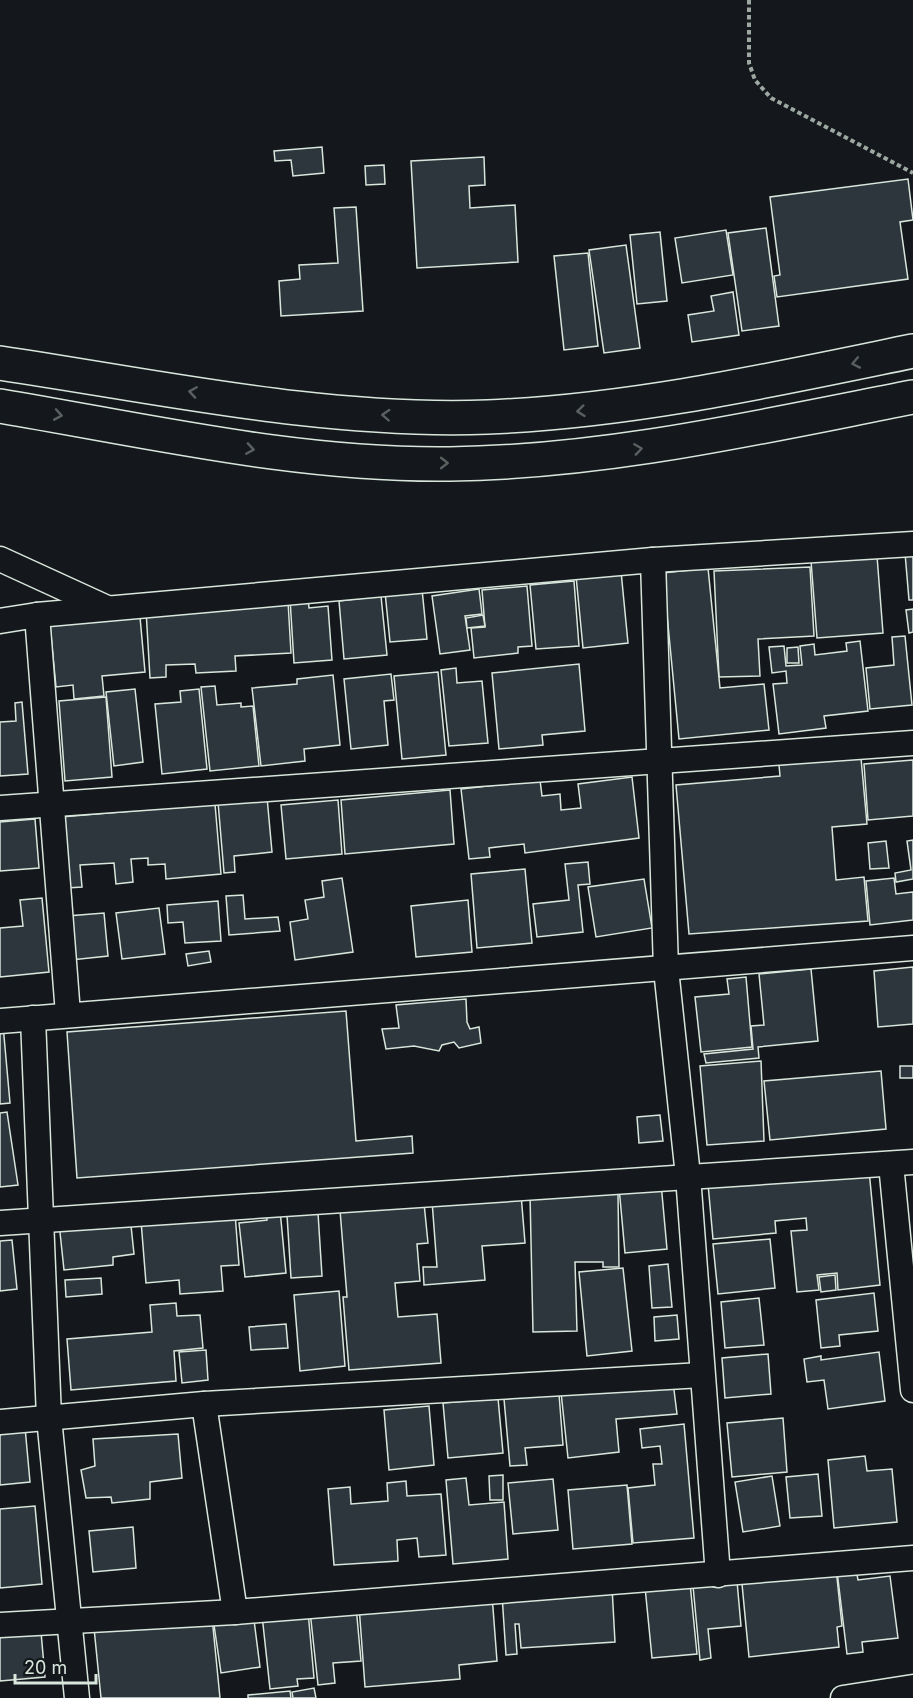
<svg xmlns="http://www.w3.org/2000/svg" width="913" height="1698" font-family="Inter,sans-serif">
<style>
.building{fill:#2c363c;stroke:#d8e6dc;stroke-width:1.5}
.lines{fill:none;stroke-linecap:round;stroke-linejoin:round}
.minor-casing{stroke:#d8e6dc;stroke-width:27}
.primary-casing{stroke:#d8e6dc;stroke-width:36}
.path{stroke:#9da8a2;stroke-width:4;stroke-dasharray:4.5 3;stroke-linecap:butt}
.minor{stroke:#14181c;stroke-width:24}
.primary{stroke:#14181c;stroke-width:33}
.oneway{stroke:#59605f}
</style>
<rect width="100%" height="100%" fill="#14181c"/>
<!-- building -->
<g class="building">
<polygon points="322,147 324,173 293,176 291,160 275,161 274,151"/>
<polygon points="484,157 485,185 469,186 470,208 515,205 518,262 417,268 411,161"/>
<polygon points="384,165 385,184 366,185 365,166"/>
<polygon points="908,179 913,220 900,222 908,279 777,297 774,276 780,275 770,197"/>
<polygon points="356,207 363,311 281,316 279,281 300,279 299,265 338,263 334,208"/>
<polygon points="766,228 779,326 742,331 728,233"/>
<polygon points="726,230 733,275 682,283 675,238"/>
<polygon points="660,232 667,301 637,304 630,235"/>
<polygon points="626,245 640,348 604,353 589,250"/>
<polygon points="588,253 598,346 564,350 554,256"/>
<polygon points="733,292 739,335 692,342 688,315 714,311 711,296"/>
<polygon points="913,552 913,600 909,600 905,553"/>
<polygon points="877,556 883,633 817,638 811,561"/>
<polygon points="810,567 814,636 758,639 760,676 719,677 714,571"/>
<polygon points="708,568 720,688 764,684 769,730 679,739 663,573"/>
<polygon points="621,571 628,643 583,648 576,576"/>
<polygon points="574,581 579,646 536,649 530,585"/>
<polygon points="527,586 532,646 518,647 518,653 474,658 471,628 485,627 482,590"/>
<polygon points="422,589 427,639 390,642 385,592"/>
<polygon points="479,589 482,614 465,616 470,650 440,654 432,596"/>
<polygon points="381,596 387,655 344,659 339,601"/>
<polygon points="308,597 309,608 328,606 332,660 294,663 290,599"/>
<polygon points="288,601 291,653 235,656 236,671 196,673 195,664 166,665 166,677 150,678 146,610"/>
<polygon points="139,606 145,672 102,676 104,696 74,699 73,685 56,687 49,615"/>
<polygon points="913,609 913,632 909,633 906,610"/>
<polygon points="483,615 485,626 467,628 466,618"/>
<polygon points="905,636 912,705 870,709 866,668 894,665 892,637"/>
<polygon points="860,641 868,711 824,716 826,728 779,734 773,684 787,683 786,671 772,673 769,647 784,646 786,666 802,665 800,646 814,644 815,655 847,651 846,643"/>
<polygon points="798,647 799,663 787,663 787,648"/>
<polygon points="579,664 585,731 542,735 543,745 499,749 492,673"/>
<polygon points="456,668 457,683 482,681 488,743 449,746 441,670"/>
<polygon points="438,672 446,755 402,759 394,676"/>
<polygon points="391,674 394,700 384,701 388,745 351,749 344,679"/>
<polygon points="333,675 340,745 304,749 305,761 261,766 252,688 297,684 297,679"/>
<polygon points="215,686 217,705 241,703 241,707 253,706 259,766 210,771 201,687"/>
<polygon points="135,689 143,762 114,766 106,692"/>
<polygon points="199,689 207,769 162,774 155,704 181,702 180,691"/>
<polygon points="106,697 112,777 65,781 59,701"/>
<polygon points="22,702 28,774 0,776 0,722 16,721 15,703"/>
<polygon points="861,758 867,824 832,827 836,880 864,877 868,921 689,934 676,785 780,776 779,765"/>
<polygon points="913,760 913,816 868,820 864,764"/>
<polygon points="632,777 639,838 525,853 524,844 489,848 490,857 469,859 461,789 540,780 542,796 560,794 561,810 581,808 578,784"/>
<polygon points="450,790 454,844 345,854 341,800"/>
<polygon points="267,797 272,852 234,856 235,872 224,873 218,802"/>
<polygon points="338,800 342,854 286,859 281,805"/>
<polygon points="215,804 221,874 166,879 165,864 148,865 148,858 131,859 133,882 116,884 114,863 80,865 82,887 67,888 61,817"/>
<polygon points="35,819 39,868 0,871 0,822"/>
<polygon points="913,840 913,879 896,882 895,873 911,870 907,841"/>
<polygon points="886,841 889,868 870,869 868,843"/>
<polygon points="588,862 590,884 578,885 583,932 537,937 533,904 569,900 565,864"/>
<polygon points="525,869 532,943 477,948 471,874"/>
<polygon points="342,878 353,952 295,960 290,922 308,919 305,900 324,897 322,881"/>
<polygon points="894,878 896,894 913,892 913,920 870,925 866,881"/>
<polygon points="644,879 652,928 596,937 588,887"/>
<polygon points="243,895 245,919 278,917 280,931 229,935 226,896"/>
<polygon points="42,898 49,972 0,977 0,928 23,926 20,900"/>
<polygon points="468,900 472,952 416,957 411,906"/>
<polygon points="218,901 221,941 185,943 183,922 168,923 167,905"/>
<polygon points="159,908 165,954 122,959 116,913"/>
<polygon points="104,913 108,956 71,960 67,916"/>
<polygon points="209,951 211,962 188,966 186,954"/>
<polygon points="913,967 913,1024 878,1027 874,971"/>
<polygon points="811,969 818,1041 758,1047 759,1058 706,1063 704,1054 753,1049 751,1026 764,1025 759,974"/>
<polygon points="746,977 752,1047 701,1052 695,997 729,994 727,979"/>
<polygon points="466,999 467,1022 470,1029 479,1027 481,1043 459,1048 454,1042 442,1045 439,1051 414,1046 386,1049 382,1029 399,1028 396,1005"/>
<polygon points="346,1011 356,1141 412,1136 413,1153 77,1178 67,1032"/>
<polygon points="3,1025 10,1103 0,1104 0,1026"/>
<polygon points="761,1061 764,1141 707,1145 700,1066"/>
<rect x="900" y="1066" width="13" height="12"/>
<polygon points="881,1071 886,1129 770,1140 764,1081"/>
<polygon points="7,1112 18,1185 0,1187 0,1113"/>
<polygon points="660,1115 663,1141 639,1143 637,1117"/>
<polygon points="869,1170 880,1285 838,1290 837,1273 817,1275 819,1290 797,1292 791,1231 807,1230 806,1218 775,1221 776,1233 713,1239 708,1184"/>
<polygon points="661,1183 667,1249 625,1253 619,1187"/>
<polygon points="618,1193 619,1267 603,1267 603,1262 575,1262 577,1331 533,1332 530,1195"/>
<polygon points="521,1194 525,1243 482,1246 485,1280 424,1285 423,1267 437,1267 432,1201"/>
<polygon points="424,1203 428,1243 417,1244 420,1281 395,1283 398,1317 437,1314 441,1363 349,1370 343,1297 347,1297 340,1210"/>
<polygon points="280,1210 286,1273 245,1277 239,1223 267,1220 266,1211"/>
<polygon points="235,1213 239,1265 221,1266 223,1291 180,1294 179,1280 146,1283 141,1221"/>
<polygon points="318,1213 322,1276 291,1278 287,1215"/>
<polygon points="130,1216 134,1254 113,1257 113,1265 64,1270 59,1223"/>
<polygon points="770,1239 775,1288 718,1294 713,1244"/>
<polygon points="12,1240 17,1289 0,1291 0,1241"/>
<polygon points="668,1264 672,1307 652,1308 649,1266"/>
<polygon points="623,1268 632,1351 587,1356 579,1272"/>
<polygon points="835,1275 836,1290 821,1292 819,1277"/>
<polygon points="101,1278 102,1294 66,1297 65,1280"/>
<polygon points="339,1291 345,1366 300,1371 294,1295"/>
<polygon points="874,1293 878,1331 839,1335 840,1346 821,1348 816,1300"/>
<polygon points="759,1298 764,1345 725,1348 721,1302"/>
<polygon points="176,1303 177,1316 200,1315 203,1348 174,1351 176,1381 71,1390 67,1339 152,1332 150,1305"/>
<polygon points="677,1315 679,1339 655,1341 654,1317"/>
<polygon points="286,1324 288,1348 251,1350 249,1327"/>
<polygon points="206,1350 208,1380 182,1383 179,1352"/>
<polygon points="879,1352 885,1401 828,1409 824,1380 807,1382 804,1359 821,1356 821,1360"/>
<polygon points="768,1354 771,1394 725,1398 722,1358"/>
<polygon points="673,1382 677,1414 616,1419 619,1452 568,1458 561,1392"/>
<polygon points="559,1394 563,1445 525,1448 527,1465 510,1466 504,1399"/>
<polygon points="498,1398 503,1453 448,1458 443,1403"/>
<polygon points="429,1406 434,1465 389,1470 384,1410"/>
<polygon points="783,1418 787,1472 732,1477 727,1423"/>
<polygon points="684,1424 694,1538 633,1543 628,1488 655,1485 653,1464 662,1464 660,1446 642,1448 640,1429"/>
<polygon points="25,1427 30,1482 0,1485 0,1429"/>
<polygon points="178,1434 182,1478 150,1482 150,1499 112,1503 111,1497 86,1498 81,1470 95,1466 93,1439"/>
<polygon points="865,1456 867,1471 892,1469 897,1522 834,1528 828,1460"/>
<polygon points="818,1474 822,1516 790,1518 786,1477"/>
<polygon points="503,1475 503,1500 490,1500 489,1476"/>
<polygon points="772,1476 780,1526 743,1532 735,1482"/>
<polygon points="466,1478 469,1505 504,1502 508,1559 453,1564 446,1480"/>
<polygon points="553,1479 558,1530 513,1534 508,1483"/>
<polygon points="406,1481 407,1496 441,1494 446,1555 419,1557 417,1538 397,1540 398,1561 334,1565 328,1489 350,1487 351,1504 388,1501 387,1483"/>
<polygon points="627,1485 632,1544 573,1549 568,1490"/>
<polygon points="35,1506 42,1584 0,1588 0,1509"/>
<polygon points="133,1527 136,1568 93,1572 89,1531"/>
<polygon points="836,1568 842,1626 837,1627 839,1647 749,1657 742,1584"/>
<polygon points="856,1569 858,1580 890,1576 898,1638 862,1642 863,1652 847,1654 837,1571"/>
<polygon points="737,1581 741,1626 708,1629 711,1658 700,1660 693,1586"/>
<polygon points="690,1583 697,1654 652,1658 645,1587"/>
<polygon points="612,1587 615,1642 521,1648 519,1624 515,1624 517,1654 506,1655 502,1595"/>
<polygon points="492,1595 497,1661 459,1665 460,1679 365,1687 359,1606"/>
<polygon points="356,1606 361,1661 333,1663 335,1683 318,1685 310,1611"/>
<polygon points="308,1611 314,1678 297,1679 298,1686 270,1689 262,1615"/>
<polygon points="212,1617 220,1698 101,1698 94,1628"/>
<polygon points="254,1620 260,1667 221,1673 214,1625"/>
<polygon points="0,1628 41,1632 45,1677 0,1681"/>
<polygon points="314,1688 316,1698 293,1698 292,1692"/>
<polygon points="290,1691 291,1698 248,1698 248,1695"/>
</g>
<g class="lines">
<!-- minor casing -->
<g class="minor-casing">
<g id="minor">
<polyline points="0,559 107,608"/>
<polyline points="653,560 666,969 688,1176 718,1575"/>
<polyline points="37,615 68,1014"/>
<polyline points="0,621 37,615 653,560 913,544"/>
<polyline points="0,808 913,743"/>
<polyline points="33,1018 49,1418 77,1698"/>
<polyline points="0,1021 913,948"/>
<polyline points="891,1164 913,1390"/>
<polyline points="0,1223 913,1162"/>
<polyline points="204,1404 235,1612"/>
<polyline points="0,1422 204,1404 702,1375"/>
<polyline points="0,1625 235,1612 913,1558"/>
<polyline points="843,1698 913,1687"/>
</g>
</g>
<!-- primary casing -->
<g class="primary-casing">
<g id="primary">
<path d="M0 363C161 387 324 423 488 417 632 411 772 380 913 351"/>
<path d="M0 406C149 431 299 466 450 464 607 462 759 427 913 397"/>
</g>
</g>
<!-- path -->
<polyline class="path" points="749,0 749,63 755,80 771,98 913,173"/>
<!-- minor -->
<use href="#minor" class="minor"/>
<!-- primary -->
<use href="#primary" class="primary"/>
</g>
<!-- one-way arrows -->
<defs><path id="oneway-chevron" d="M-2-3.5L2.5 0L-2 3.5" fill="none" stroke-width="1.6" stroke-linecap="round" stroke-linejoin="round" transform="scale(1.5)"/></defs>
<g class="oneway">
<use href="#oneway-chevron" transform="translate(856 363) rotate(169)"/>
<use href="#oneway-chevron" transform="translate(193 392) rotate(-171)"/>
<use href="#oneway-chevron" transform="translate(581 411) rotate(174)"/>
<use href="#oneway-chevron" transform="translate(58 415) rotate(10)"/>
<use href="#oneway-chevron" transform="translate(386 415) rotate(-177)"/>
<use href="#oneway-chevron" transform="translate(250 449) rotate(9)"/>
<use href="#oneway-chevron" transform="translate(638 449) rotate(-8)"/>
<use href="#oneway-chevron" transform="translate(444 463)"/>
</g>
<!-- scale -->
<path d="M15 1674v9h81v-9" fill="none" stroke="#d8e6dc" stroke-width="3"/>
<text x="24" y="1674" font-size="18" fill="#d8e6dc" stroke="#14181c" stroke-width="4.5" paint-order="stroke">20 m</text>
</svg>
